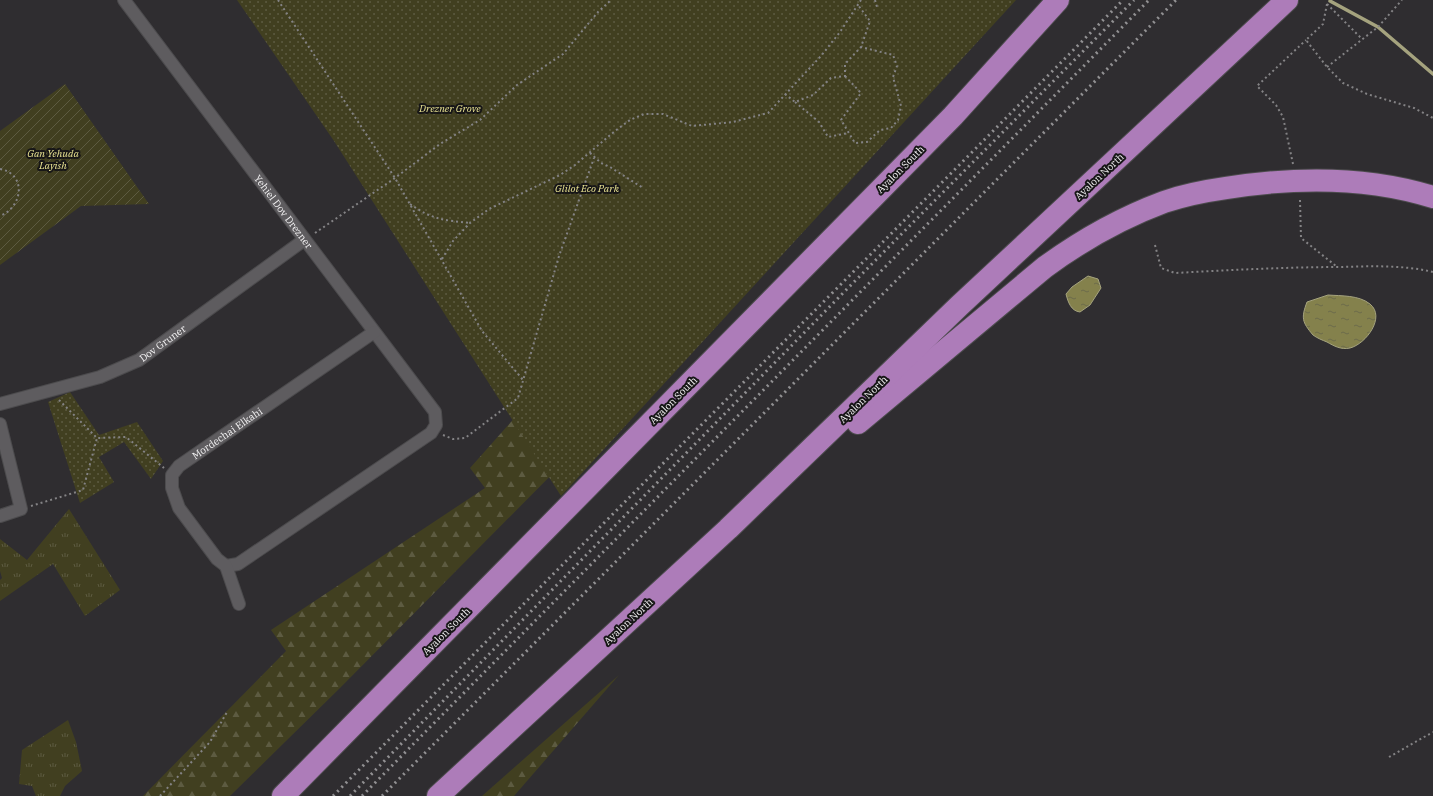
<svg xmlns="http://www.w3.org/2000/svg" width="1433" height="796" font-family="'IBM Plex Serif',serif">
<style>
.grass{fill:url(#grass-tufts)}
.forest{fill:url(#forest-firs)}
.park{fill:url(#park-dots)}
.garden{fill:url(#garden-furrows)}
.water{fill:url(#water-ripples);stroke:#a5a37e}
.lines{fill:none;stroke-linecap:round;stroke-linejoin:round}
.stream{stroke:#a5a37e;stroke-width:3.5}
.minor-casing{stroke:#4c4b4d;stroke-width:14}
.motorway-casing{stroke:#4c4b4d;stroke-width:24}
.path{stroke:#848385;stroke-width:2;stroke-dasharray:2 3;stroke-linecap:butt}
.minor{stroke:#5e5c5f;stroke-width:12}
.motorway{stroke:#ad7cb9;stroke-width:22}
.rail{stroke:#929193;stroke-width:3;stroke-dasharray:2 4;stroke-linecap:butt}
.labels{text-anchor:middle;stroke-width:4;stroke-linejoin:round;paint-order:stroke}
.park-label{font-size:10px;font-style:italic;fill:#ece694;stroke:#171617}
.street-label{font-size:10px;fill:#f3f2f3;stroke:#171617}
</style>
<defs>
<pattern id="grass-tufts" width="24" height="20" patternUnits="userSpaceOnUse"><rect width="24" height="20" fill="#413f20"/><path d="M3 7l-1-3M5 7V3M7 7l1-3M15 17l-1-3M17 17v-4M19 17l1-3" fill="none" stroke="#5d5b41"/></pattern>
<pattern id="forest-firs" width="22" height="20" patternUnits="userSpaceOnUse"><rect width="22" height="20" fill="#413f20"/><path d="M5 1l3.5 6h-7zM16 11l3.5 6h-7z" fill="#5d5b41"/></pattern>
<pattern id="park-dots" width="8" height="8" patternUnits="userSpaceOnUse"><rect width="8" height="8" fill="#413f20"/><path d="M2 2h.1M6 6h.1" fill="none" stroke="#5d5b41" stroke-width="1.8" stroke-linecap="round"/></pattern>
<pattern id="garden-furrows" width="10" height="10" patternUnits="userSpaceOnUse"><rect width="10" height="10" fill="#413f20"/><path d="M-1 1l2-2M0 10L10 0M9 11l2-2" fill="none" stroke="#5d5b41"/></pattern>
<pattern id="water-ripples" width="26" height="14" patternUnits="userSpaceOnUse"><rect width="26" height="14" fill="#84814c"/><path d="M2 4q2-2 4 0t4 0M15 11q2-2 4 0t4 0" fill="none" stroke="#6c6b4b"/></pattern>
</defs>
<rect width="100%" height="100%" fill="#2f2d30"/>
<!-- grass -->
<g class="grass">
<polygon points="69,509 120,590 85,616 53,564 0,601 0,580 2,578 0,571 0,539 27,560"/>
<polygon points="68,720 76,742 82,771 65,786 60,796 36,796 32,786 19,784 22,750"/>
</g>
<!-- forest -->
<g class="forest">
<polygon points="526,405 587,439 340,688 230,796 143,796 286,651 271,630 485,488 470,468"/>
<polygon points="619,675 514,796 482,796"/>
</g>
<!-- park -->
<g class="park">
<polygon points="237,0 1016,0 561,496 334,141"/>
<polygon points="70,392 99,435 137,422 163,461 151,479 124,442 99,457 114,482 80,503 48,402"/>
</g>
<!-- garden -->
<polygon class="garden" points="65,84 149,204 81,206 0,265 0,131"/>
<!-- water -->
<g class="water">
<path d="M1088 276 1098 279 1101 288 1090 305 1080 312C1071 311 1068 302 1066 294L1072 287Z"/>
<path d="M1328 295C1341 296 1359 295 1370 304 1386 317 1366 344 1350 348 1341 350 1334 346 1327 342 1322 340 1317 338 1313 335 1302 322 1301 318 1307 302Z"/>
</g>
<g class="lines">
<!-- stream -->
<polyline class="stream" points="1330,1 1378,27 1433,74"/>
<!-- minor casing -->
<g class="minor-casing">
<g id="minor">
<path id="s1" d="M124 0 435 412 436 425 431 433 238 564 226 566"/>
<path id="s2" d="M0 404 100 377 139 360 304 240"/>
<polyline points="0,424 21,509 0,516"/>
<path id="s3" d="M239 604 226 566 217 559 179 508 172 488V475L179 466 374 332"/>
</g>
</g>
<!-- motorway casing -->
<g class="motorway-casing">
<g id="motorway">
<path d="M858 423 1045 267C1082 240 1121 218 1164 202 1184 195 1205 191 1226 188 1295 177 1366 176 1433 197"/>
<polyline points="283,796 953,116 1058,0"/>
<polyline points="438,796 728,529 959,306 1287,0"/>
</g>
</g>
<!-- path -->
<g class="path">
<polyline points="278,0 395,178 482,331 523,380"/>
<polyline points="875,0 877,7"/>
<polyline points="1327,4 1323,24 1306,40 1327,67 1343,83 1367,94 1414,108 1433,118"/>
<polyline points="1327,4 1362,39"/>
<polyline points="1327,67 1378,27 1402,0"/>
<polyline points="845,76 861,93 841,120 855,143 867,142 880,130 891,128 898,120 901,106 893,77 897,66 893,55 861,47"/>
<polyline points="785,94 795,102 813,95 831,78 845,76 845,64 861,47 870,21 858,5"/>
<polyline points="795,102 819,122 828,137 848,133"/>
<polyline points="590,153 601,163 610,167 643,188"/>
<polyline points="1293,164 1283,117 1276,105 1257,86 1306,40"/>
<path d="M0 169C27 174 23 207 0 216"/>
<polyline points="1300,200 1301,238 1336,266"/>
<path d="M410 204C433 220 443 220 470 223"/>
<polyline points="315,233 395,178 440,144 480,120 517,85 563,54 598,12 611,0"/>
<path d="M1155 245 1161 268 1175 273C1231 270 1286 267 1342 267 1372 266 1404 265 1433 272"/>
<polyline points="442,259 453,241 470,223 489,209 560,175 575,165 615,131 630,120 644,114 663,114 692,126 733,122 768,113 821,56 840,32 861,0"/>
<polyline points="59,400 97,438 126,437 164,468"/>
<polyline points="443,435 453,439 465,438 518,398 559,256 594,158"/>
<polyline points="31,506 83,490 97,438"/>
<polyline points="1389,757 1433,732"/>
<polyline points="160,796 210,742 227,712"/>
</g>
<!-- minor -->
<use href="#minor" class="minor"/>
<!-- motorway -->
<use href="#motorway" class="motorway"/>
<!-- rail -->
<g class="rail">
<polyline points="333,796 1123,0"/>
<polyline points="350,796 847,289 1134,0"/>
<polyline points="362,796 1149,0"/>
<polyline points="382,796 1176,0"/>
</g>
</g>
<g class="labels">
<!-- park labels -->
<g class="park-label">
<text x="450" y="112">Drezner Grove</text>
<text x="53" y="157">Gan Yehuda<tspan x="53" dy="12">Layish</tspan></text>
<text x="587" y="192">Glilot Eco Park</text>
</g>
<!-- street labels -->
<g class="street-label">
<text transform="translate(900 169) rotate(-45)" y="4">Ayalon South</text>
<text transform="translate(1099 176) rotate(-43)" y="4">Ayalon North</text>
<text dy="4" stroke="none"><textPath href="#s1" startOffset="265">Yehiel Dov Drezner</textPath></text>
<text dy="4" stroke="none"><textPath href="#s2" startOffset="175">Dov Gruner</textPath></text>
<text transform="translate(863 399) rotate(-44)" y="4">Ayalon North</text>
<text transform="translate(673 400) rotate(-45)" y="4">Ayalon South</text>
<text dy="4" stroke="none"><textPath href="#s3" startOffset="219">Mordechai Elkahi</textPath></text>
<text transform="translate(628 621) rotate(-43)" y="4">Ayalon North</text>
<text transform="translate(446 631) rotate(-45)" y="4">Ayalon South</text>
</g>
</g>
</svg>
